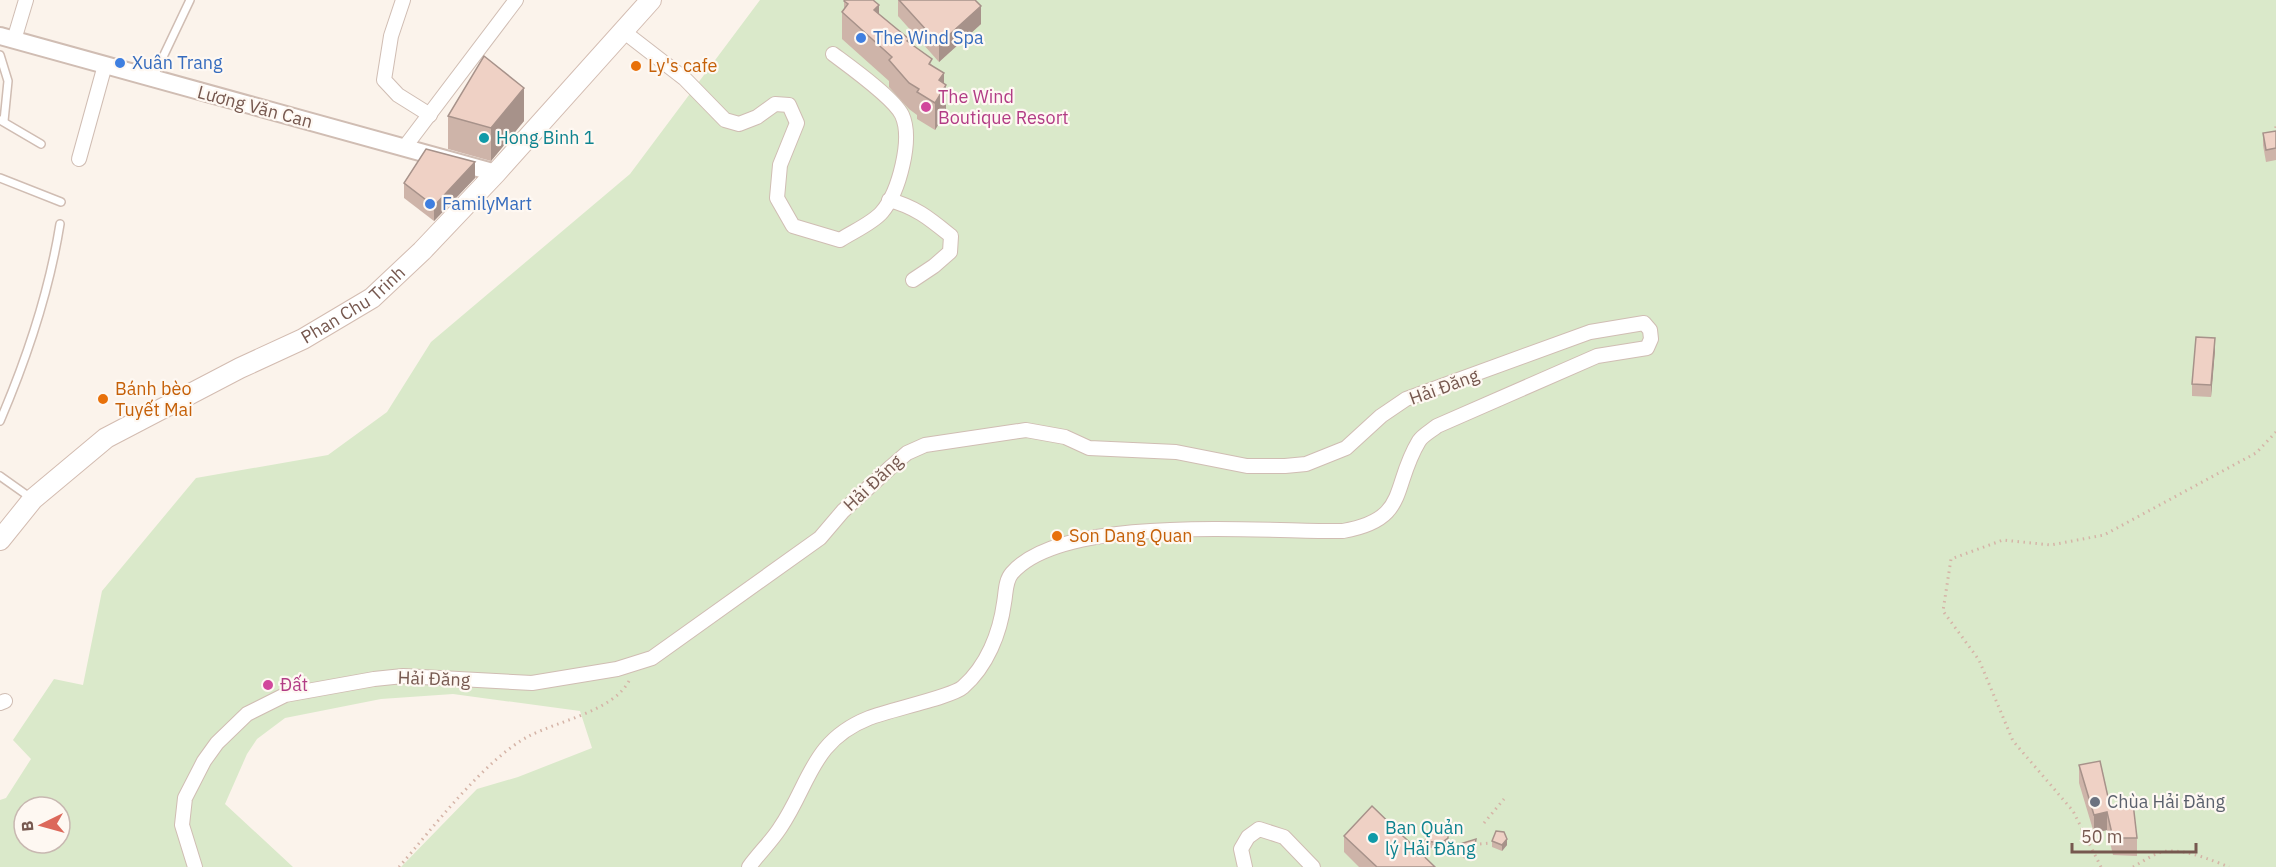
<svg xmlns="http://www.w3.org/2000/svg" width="2276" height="867" font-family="'IBM Plex Sans',sans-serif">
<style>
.green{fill:#dae9ca;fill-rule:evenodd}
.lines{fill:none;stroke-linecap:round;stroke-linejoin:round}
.service-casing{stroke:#d0bdb3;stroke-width:10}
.minor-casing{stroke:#d0bdb3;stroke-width:16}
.tertiary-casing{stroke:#d0bdb3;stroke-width:20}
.secondary-casing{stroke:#d3bcb1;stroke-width:22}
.path{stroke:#d5b4a7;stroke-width:3;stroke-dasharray:1.5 4.5;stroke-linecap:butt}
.service{stroke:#fff;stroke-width:7}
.minor{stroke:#fff;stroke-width:14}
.tertiary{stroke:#fff;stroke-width:16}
.secondary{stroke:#fff;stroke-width:20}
.wall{fill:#ceb4a9}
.shaded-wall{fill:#a7928a}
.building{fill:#efd1c5;stroke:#a7928a;stroke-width:1.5}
.shop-dot{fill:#3f7fe0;stroke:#fef8f2;stroke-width:2}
.food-dot{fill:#e8710a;stroke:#fef8f2;stroke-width:2}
.hotel-dot{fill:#d1479c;stroke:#fef8f2;stroke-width:2}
.culture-dot{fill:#0f9aa8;stroke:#fef8f2;stroke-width:2}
.worship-dot{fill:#6b7280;stroke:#fef8f2;stroke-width:2}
.labels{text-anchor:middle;stroke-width:4.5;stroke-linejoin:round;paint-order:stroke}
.shop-label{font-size:18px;fill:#366cbe;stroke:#fef8f2;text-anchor:start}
.food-label{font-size:18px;fill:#c56008;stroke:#fef8f2;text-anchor:start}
.hotel-label{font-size:18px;fill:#b23c85;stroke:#fef8f2;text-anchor:start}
.street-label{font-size:18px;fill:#76584f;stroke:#fef8f2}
.culture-label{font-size:18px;fill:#0d838f;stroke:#fef8f2;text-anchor:start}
.worship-label{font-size:18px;fill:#5b616d;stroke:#fef8f2;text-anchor:start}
</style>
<rect width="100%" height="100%" fill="#fbf3eb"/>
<!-- green -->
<path class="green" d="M760 0H2276V867H401L477 789 518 777 592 748 580 711 453 694 381 699 285 718 257 739 247 754 225 804 293 867H0V800L6 798 31 759 13 740 54 679 83 685 102 591 196 478 328 455 387 412 431 342 630 174ZM24 807H60V843H24Z"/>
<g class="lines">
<!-- service casing -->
<g class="service-casing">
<g id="service">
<polyline points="0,55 8,81 4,121"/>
<polyline points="153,78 190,0"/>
<polyline points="0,120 41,144"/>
<polyline points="0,178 61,202"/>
<path d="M0 421C27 358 49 293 60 224"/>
<polyline points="0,476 31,498"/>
</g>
</g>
<!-- minor casing -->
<g class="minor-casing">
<g id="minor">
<polyline points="403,0 391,36 384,80 398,95 430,115"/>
<path d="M623 31 685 79 725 120 739 124 757 117 775 104 789 105 797 123 780 165 777 198 793 226 840 240C852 232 873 223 882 212 899 192 913 139 902 115 894 98 849 66 833 54"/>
<polyline points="14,40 26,0"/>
<polyline points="404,148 516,0"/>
<polyline points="79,159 105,65"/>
<path d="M889 200C916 207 930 219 951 236L950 252 934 266 913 280"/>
<polyline points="0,703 5,701"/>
<path d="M195 867 182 825 185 798 204 761 217 743 247 714 285 695 374 679 403 676 532 683 617 669 652 658 820 538 843 511 892 466 907 453 925 445 1026 430 1065 437 1089 448 1176 452 1247 466H1285L1306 464 1346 448 1381 416 1406 399 1590 332 1644 323 1650 330 1651 339 1647 348 1597 356 1437 426C1431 431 1423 435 1419 441 1391 487 1410 519 1343 531 1267 532 1064 513 1012 573 1005 581 1006 593 1004 603 1000 633 987 666 963 687 952 697 888 710 869 718 811 741 810 784 780 828 771 842 759 853 749 867"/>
<polyline points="1245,867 1241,849 1248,837 1259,829 1284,837 1313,867"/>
</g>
</g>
<!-- tertiary casing -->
<g class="tertiary-casing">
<polyline id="tertiary" points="0,36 496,173"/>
</g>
<!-- secondary casing -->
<g class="secondary-casing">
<g id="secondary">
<path id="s1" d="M0 540 33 499 106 438 240 368 303 339 372 298 422 251 496 173 651 0"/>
</g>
</g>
<!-- path -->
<g class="path">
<polyline points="2275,134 2276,126"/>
<polyline points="1484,823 1504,799"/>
<polyline points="1480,844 1490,843"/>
<path d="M399 867C432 829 485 759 529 736 558 721 613 711 629 681"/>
<polyline points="2101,867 2073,811 2013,741 1979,660 1943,611 1951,559 2003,540 2051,545 2104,535 2256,453 2276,432"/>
<path d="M2133 867C2144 861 2155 852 2168 851 2187 850 2212 860 2229 867"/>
</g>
<!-- service -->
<use href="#service" class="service"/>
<!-- minor -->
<use href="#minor" class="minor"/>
<!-- tertiary -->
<use href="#tertiary" class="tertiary"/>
<!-- secondary -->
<use href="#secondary" class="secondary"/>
</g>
<!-- wall -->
<g class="wall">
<polygon points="898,0 975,0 981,24 939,62 898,16"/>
<polygon points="844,1 879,14 932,65 944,83 946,112 935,130 917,119 917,115 909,109 889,87 889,81 842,39 842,12 844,9"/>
<polygon points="448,116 524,121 491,161 448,149"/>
<polygon points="2276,131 2276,160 2266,162 2263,145 2263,133"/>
<polygon points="475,178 434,221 404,198 404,183"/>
<polygon points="2215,350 2211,397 2192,396 2192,384"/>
<polygon points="2079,765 2110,806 2137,838 2137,856 2113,855 2107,830 2094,833 2079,783"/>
<polygon points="1448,832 1448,844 1441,849 1425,847 1425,841"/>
<polygon points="1344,836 1435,867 1359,867 1344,852"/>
<polygon points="1492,841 1507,845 1502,851 1492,847"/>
<polygon points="1460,844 1476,845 1473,861 1463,858 1460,850"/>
</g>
<!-- shaded-wall -->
<g class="shaded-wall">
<polygon points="879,5 879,32 874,10"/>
<polygon points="981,6 981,24 939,62 939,44"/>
<polygon points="944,73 944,89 946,85 946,112 935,130 935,103 939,80"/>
<polygon points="524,88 524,121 491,161 491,128"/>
<polygon points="475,162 475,178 434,221 434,206"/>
<polygon points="2215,338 2215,350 2211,397 2211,385"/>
<polygon points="2107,812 2107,830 2094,833 2094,815"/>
<polygon points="1448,838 1448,844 1441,849 1441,843"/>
<polygon points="1507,839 1507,845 1502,851 1502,845"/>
</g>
<!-- building -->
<g class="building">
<polygon points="845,0 873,0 879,5 874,10 909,39 907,41 932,59 929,64 944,73 939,80 946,85 935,103 917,92 919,89 909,83 889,60 892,57 842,12 848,4 844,1"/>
<polygon points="899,0 975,0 981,6 939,44"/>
<polygon points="484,56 524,88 491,128 448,116"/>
<polygon points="2276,131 2276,148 2266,150 2263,133"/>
<polygon points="426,149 475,162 434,206 404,183"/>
<polygon points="2196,337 2215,338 2211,385 2192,384"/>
<polygon points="2100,761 2110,806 2133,803 2137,838 2113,838 2107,812 2094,815 2079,765"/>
<polygon points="1372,806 1435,867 1377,867 1344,836"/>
<polygon points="1435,825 1443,825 1448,832 1448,838 1441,843 1425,841"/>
<polygon points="1496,831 1504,832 1507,839 1502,845 1492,841"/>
<polygon points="1476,839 1473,855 1463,852 1460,844"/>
</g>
<!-- markers -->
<g class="shop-dot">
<circle cx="861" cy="38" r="6"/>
<circle cx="120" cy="63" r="6"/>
<circle cx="430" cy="204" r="6"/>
</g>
<g class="food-dot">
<circle cx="636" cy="66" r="6"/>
<circle cx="103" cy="399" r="6"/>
<circle cx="1057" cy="536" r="6"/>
</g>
<g class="hotel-dot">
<circle cx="926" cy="107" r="6"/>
<circle cx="268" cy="685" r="6"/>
</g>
<g class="culture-dot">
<circle cx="484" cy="138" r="6"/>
<circle cx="1373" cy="838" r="6"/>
</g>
<circle class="worship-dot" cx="2095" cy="802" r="6"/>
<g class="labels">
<!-- shop labels -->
<g class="shop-label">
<text x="873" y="44">The Wind Spa</text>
<text x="132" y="69">Xuân Trang</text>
<text x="442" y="210">FamilyMart</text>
</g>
<!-- food labels -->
<g class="food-label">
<text x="648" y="72">Ly's cafe</text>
<text x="115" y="395">Bánh bèo<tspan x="115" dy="21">Tuyết Mai</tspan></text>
<text x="1069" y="542">Son Dang Quan</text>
</g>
<!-- hotel labels -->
<g class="hotel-label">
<text x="938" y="103">The Wind<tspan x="938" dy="21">Boutique Resort</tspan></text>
<text x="280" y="691">Đất</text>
</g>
<!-- street labels -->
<g class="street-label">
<text transform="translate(255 107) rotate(15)" y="6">Lương Văn Can</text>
<text dy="6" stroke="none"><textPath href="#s1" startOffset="429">Phan Chu Trinh</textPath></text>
<text transform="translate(1444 387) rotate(-20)" y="6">Hải Đăng</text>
<text transform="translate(873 483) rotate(-43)" y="6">Hải Đăng</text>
<text transform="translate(434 679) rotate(2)" y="6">Hải Đăng</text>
</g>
<!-- culture labels -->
<g class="culture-label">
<text x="496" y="144">Hong Binh 1</text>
<text x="1385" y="834">Ban Quản<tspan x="1385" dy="21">lý Hải Đăng</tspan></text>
</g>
<!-- worship labels -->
<g class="worship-label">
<text x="2107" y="808">Chùa Hải Đăng</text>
</g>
</g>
<!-- north arrow -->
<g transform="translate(42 825) rotate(265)"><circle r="28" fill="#fef8f2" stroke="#c8b8b1" stroke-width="1.5"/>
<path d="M0-4.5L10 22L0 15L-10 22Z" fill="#dc685a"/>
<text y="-9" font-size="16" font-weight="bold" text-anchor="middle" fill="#76584f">B</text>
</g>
<!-- scale -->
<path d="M2072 843v9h124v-9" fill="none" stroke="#76584f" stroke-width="3"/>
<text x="2081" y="843" font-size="18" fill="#76584f" stroke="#fef8f2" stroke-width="4.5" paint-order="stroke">50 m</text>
</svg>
